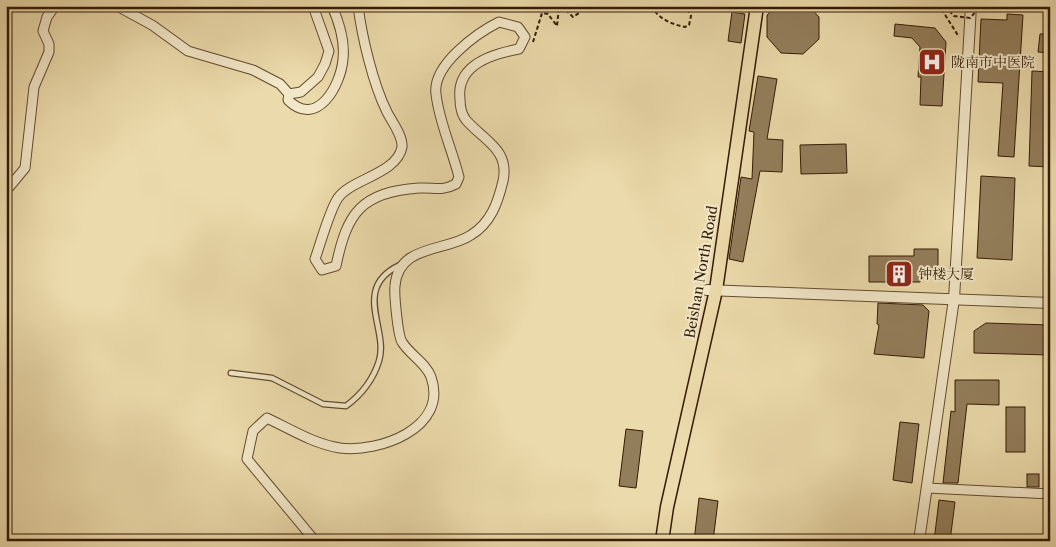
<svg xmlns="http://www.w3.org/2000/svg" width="1056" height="547" font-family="'Libre Caslon Text','Noto Serif SC',serif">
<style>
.building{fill:#937e5b;stroke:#341b05}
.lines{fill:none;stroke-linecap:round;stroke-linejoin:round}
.service-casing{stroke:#624b2e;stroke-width:7}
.minor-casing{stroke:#624b2e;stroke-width:11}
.tertiary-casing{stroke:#624b2e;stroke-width:12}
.primary-casing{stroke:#341b05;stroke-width:15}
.path{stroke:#341b05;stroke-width:2;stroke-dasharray:4 2.5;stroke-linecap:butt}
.service{stroke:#f2e7c8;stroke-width:4.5}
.minor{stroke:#f2e7c8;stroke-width:9}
.tertiary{stroke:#f2e7c8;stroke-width:10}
.primary{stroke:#ebdaab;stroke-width:12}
.path-bridge{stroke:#341b05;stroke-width:2;stroke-dasharray:4 2.5;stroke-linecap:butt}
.labels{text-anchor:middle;stroke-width:4;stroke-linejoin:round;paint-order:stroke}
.poi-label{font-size:14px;fill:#341b05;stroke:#f2e7c8;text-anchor:start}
.street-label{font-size:14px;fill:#341b05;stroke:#f2e7c8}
</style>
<rect width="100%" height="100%" fill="#ebdaab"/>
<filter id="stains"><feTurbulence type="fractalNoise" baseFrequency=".004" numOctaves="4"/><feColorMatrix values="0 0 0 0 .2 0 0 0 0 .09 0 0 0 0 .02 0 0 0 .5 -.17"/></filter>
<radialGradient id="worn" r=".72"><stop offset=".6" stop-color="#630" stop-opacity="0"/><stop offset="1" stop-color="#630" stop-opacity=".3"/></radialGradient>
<!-- building -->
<g class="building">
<polygon points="777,6 809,6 819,17 819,39 803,54 781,53 767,37 767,15"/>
<polygon points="732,12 745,14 741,43 728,41"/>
<polygon points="1007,14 1023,15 1014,157 998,156 1003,83 978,82 981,19 1007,20"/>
<polygon points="895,24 935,28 946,42 942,106 920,105 921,77 918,77 920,47 912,38 894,36"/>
<polygon points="1040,34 1050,34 1050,53 1038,52"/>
<polygon points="1032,71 1050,72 1050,167 1029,166"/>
<polygon points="758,76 777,79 767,139 783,140 782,172 760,171 743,262 729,259 741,177 752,179 754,132 749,131"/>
<polygon points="846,144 847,173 801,174 800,145"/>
<polygon points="981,176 1015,178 1012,260 977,258"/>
<polygon points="914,249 938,249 938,265 920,282 869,282 869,256 914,256"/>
<polygon points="878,303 923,305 929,311 924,358 874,354 879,325 877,324"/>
<polygon points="986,323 1050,325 1050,355 974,353 974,331"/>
<polygon points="955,380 999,380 999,405 967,404 958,483 943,483 951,411 955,412"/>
<rect x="1006" y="407" width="19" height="45"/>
<polygon points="900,422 919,424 912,483 893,480"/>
<polygon points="626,429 643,431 636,488 619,486"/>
<rect x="1027" y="474" width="12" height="13"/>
<polygon points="699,498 718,501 713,541 694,541"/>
<polygon points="939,500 955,502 950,541 934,541"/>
</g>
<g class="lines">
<!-- service casing -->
<g class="service-casing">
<path id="service" d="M231 373 272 378 323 404 346 406C361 395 373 380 379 361 389 329 351 288 400 265"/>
</g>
<!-- minor casing -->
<g class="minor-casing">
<g id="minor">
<polyline points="117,6 152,25 188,51 253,70 280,84 289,94"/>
<path d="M313 6 329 51 325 64 318 77 301 92 289 94 288 100C317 129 341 85 343 59 345 42 339 22 332 6"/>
<polyline points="747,6 748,7"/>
<polyline points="6,191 25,168 34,87 49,52 49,44 43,31 47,17 55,6"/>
<polyline points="927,488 1050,494"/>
<path d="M315 541 247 459 253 431 267 418C290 429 314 444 340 448 379 453 449 428 431 377 426 363 410 355 402 342 398 336 394 295 395 286 398 244 446 252 471 235 491 223 498 202 503 181 510 149 483 140 466 120 462 115 460 106 460 99 456 65 491 54 519 49L525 37 518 27 499 22C477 33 432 65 436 94 439 122 452 149 459 177L456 184C440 192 435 187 419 188 361 192 347 213 336 266L322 270 315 259C320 245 330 209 338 198 351 179 397 174 402 147 403 136 392 122 387 112 373 84 362 37 358 6"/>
</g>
</g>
<!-- tertiary casing -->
<g class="tertiary-casing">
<g id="tertiary">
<polyline points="707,290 1050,303"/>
<polyline points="919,541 954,299 971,6"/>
</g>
</g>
<!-- primary casing -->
<g class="primary-casing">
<polyline id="primary" points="662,541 667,507 716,290 757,6"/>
</g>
<!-- path -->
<g class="path">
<path d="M651 6C659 19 671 24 685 27L689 25 691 16 686 6"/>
<polyline points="936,6 942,10 959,37"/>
<polyline points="980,11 983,6"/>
<polyline points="533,42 542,13 548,14 557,26 559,7 566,10 573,17 579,13 581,6"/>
</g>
<!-- service -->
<use href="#service" class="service"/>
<!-- minor -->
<use href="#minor" class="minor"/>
<!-- tertiary -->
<use href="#tertiary" class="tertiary"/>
<!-- primary -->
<use href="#primary" class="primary"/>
<!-- path-bridge -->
<polyline class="path-bridge" points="945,6 954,16 970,18 981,6"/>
</g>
<!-- icons -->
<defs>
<g id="hospital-square" transform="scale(1.4375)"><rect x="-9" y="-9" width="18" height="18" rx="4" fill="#8f2418" stroke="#f2e7c8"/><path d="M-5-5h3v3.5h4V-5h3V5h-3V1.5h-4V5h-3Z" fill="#fff"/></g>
<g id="building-square" transform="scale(1.4375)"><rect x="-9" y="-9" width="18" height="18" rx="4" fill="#8f2418" stroke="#f2e7c8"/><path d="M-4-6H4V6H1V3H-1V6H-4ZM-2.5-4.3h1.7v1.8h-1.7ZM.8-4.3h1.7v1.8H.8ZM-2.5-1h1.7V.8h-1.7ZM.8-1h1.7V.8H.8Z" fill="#fff"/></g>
</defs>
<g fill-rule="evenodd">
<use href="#hospital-square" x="932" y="62"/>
<use href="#building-square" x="899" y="274"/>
</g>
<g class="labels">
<!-- poi labels -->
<g class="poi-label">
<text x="951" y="67">陇南市中医院</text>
<text x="918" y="279">钟楼大厦</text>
</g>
<!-- street labels -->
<g class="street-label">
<text transform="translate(701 272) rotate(-80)" y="5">Beishan North Road</text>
</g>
</g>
<!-- margin -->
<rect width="1056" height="547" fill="none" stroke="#ebdaab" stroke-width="25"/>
<rect x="8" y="8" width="1041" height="532" fill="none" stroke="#341b05" stroke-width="2.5"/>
<rect x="12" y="12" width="1031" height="522" fill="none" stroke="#341b05"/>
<rect width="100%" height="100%" filter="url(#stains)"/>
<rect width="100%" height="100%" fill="url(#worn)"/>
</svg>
